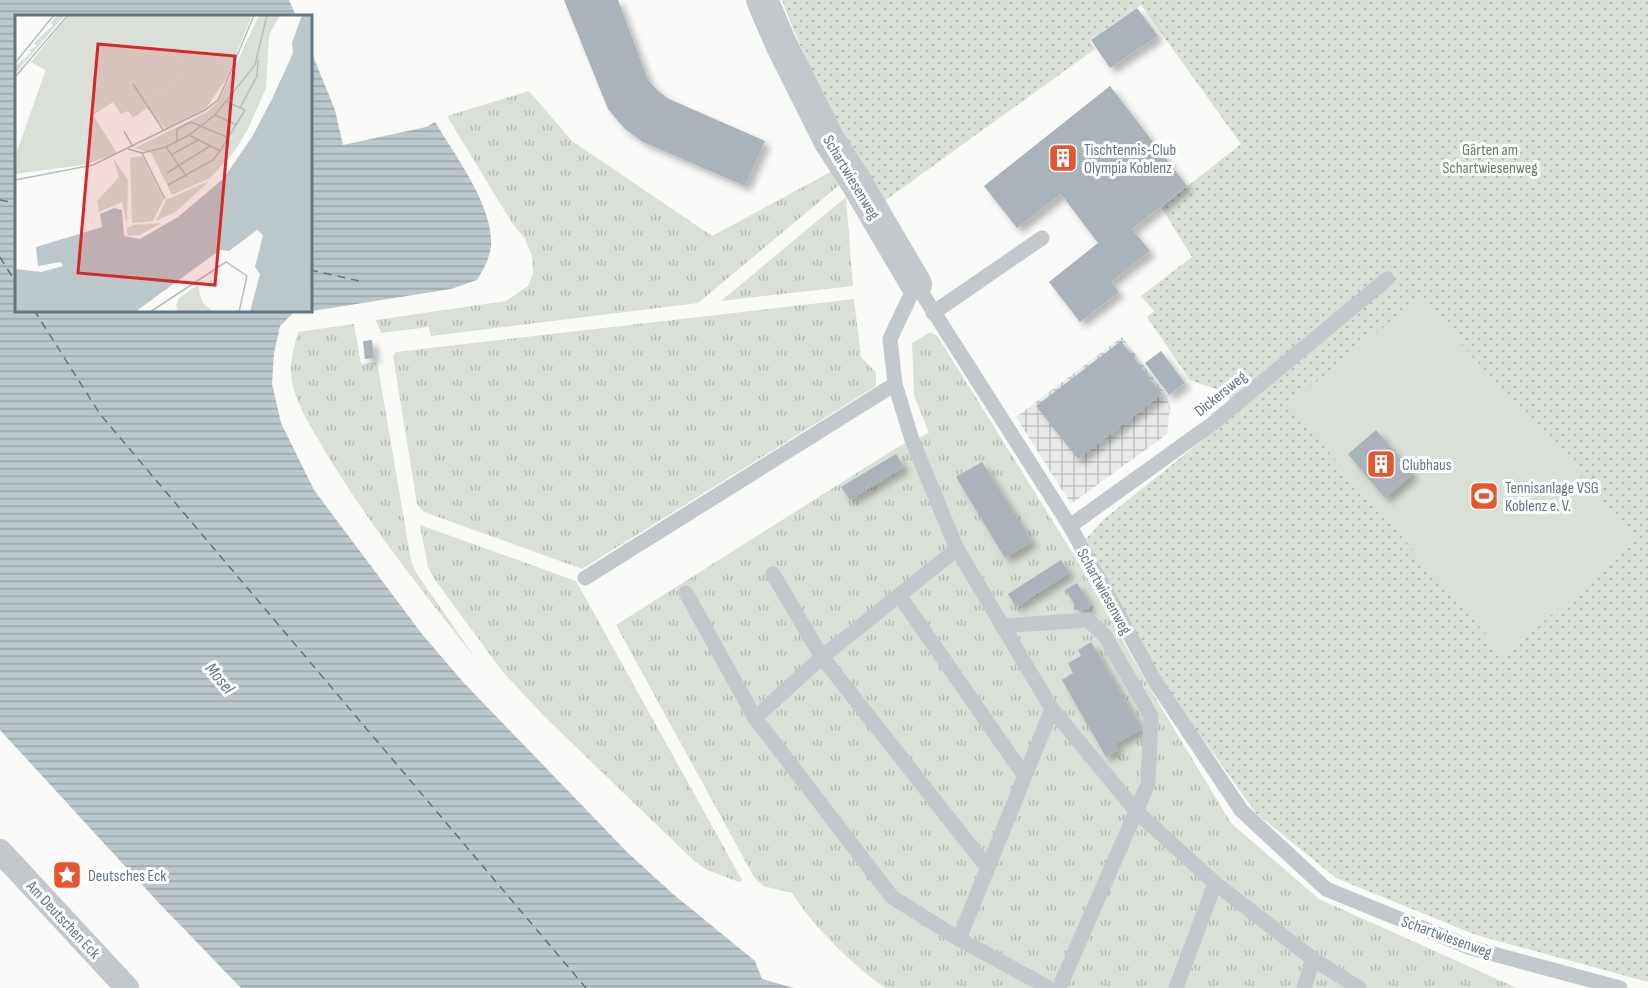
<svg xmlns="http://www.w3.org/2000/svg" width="1648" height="988" font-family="'Sofia Sans Condensed',sans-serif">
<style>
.industrial{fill:url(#industrial-grid)}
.grass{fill:url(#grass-tufts)}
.garden{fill:url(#garden-dots);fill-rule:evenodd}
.pitch{fill:#dadfd7}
.water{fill:url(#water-rules)}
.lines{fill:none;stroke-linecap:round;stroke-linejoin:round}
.ferry{stroke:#60757c;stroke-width:1.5;stroke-dasharray:8 6;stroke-linecap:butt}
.building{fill:#aab3b9;filter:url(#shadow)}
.service{stroke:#c3c8cc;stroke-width:15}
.pedestrian{stroke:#c3c8cc;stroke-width:24}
.minor{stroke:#c3c8cc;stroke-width:32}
.labels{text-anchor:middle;stroke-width:6;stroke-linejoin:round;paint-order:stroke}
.poi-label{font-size:16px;fill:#657683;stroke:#fff;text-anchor:start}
.park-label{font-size:16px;fill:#687a64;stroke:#fff}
.street-label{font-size:16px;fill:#657683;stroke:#fff}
.water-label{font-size:18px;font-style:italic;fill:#60757c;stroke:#fff}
.inset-river{fill:none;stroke:#bbc7cb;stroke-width:3}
.inset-road{fill:none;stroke:#b5bdc2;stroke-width:1.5}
.view{fill:#d62828;fill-opacity:0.15;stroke:#d62828;stroke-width:3}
.inset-edge{fill:none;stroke:#657683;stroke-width:3}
</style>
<defs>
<pattern id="industrial-grid" width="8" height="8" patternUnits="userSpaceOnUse" patternTransform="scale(1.5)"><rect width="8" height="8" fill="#e8e9e9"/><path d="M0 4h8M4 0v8" fill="none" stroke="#c0c1c2"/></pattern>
<pattern id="grass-tufts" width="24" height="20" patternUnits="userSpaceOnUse" patternTransform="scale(1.5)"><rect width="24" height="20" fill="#dadfd7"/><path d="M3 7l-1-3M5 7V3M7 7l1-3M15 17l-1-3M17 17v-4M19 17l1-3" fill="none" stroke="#b4b9b4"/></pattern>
<pattern id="garden-dots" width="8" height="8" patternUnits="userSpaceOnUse" patternTransform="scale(1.5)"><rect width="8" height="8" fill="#dadfd7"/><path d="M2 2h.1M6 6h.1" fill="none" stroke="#b4b9b4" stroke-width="1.8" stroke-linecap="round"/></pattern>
<pattern id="water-rules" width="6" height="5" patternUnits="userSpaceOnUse" patternTransform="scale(1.5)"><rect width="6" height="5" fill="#bbc7cb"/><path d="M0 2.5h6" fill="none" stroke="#9ca6aa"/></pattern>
<filter id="shadow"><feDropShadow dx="5.5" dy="5.5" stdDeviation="3" flood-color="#0004"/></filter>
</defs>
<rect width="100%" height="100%" fill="#fafaf8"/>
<!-- industrial -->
<polygon class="industrial" points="1122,337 1167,396 1170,408 1167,434 1071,504 1016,417"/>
<!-- grass -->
<g class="grass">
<polygon points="529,91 572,141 712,236 836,169 843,182 698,303 431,336 429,327 381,333 376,320 506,301 528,286 533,273 532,256 525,239 512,223 447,116"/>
<polygon points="846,197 853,286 721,301"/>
<polygon points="854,299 861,357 876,372 876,386 582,569 424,512 417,504 393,356 396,352"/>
<path d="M354 324 361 364 377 362 411 560 415 571 476 659C423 592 369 525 325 451 314 432 298 408 293 386 288 368 293 350 298 332Z"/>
<path d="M931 332 938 337 1074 555 1159 704 1231 823 1319 899 1517 988H885C850 962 816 930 792 893L763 886 754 877 616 625 901 445 929 433 914 395 912 343Z"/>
<polygon points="420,525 576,581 742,880 739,882 707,870 693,860 545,717 502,671 433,577 428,567"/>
</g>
<!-- garden -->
<path class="garden" d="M782 0H1648V982L1476 935 1336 878 1256 813 1160 679 1086 539 1104 519 1239 411 1224 392 1190 380 1147 317 1154 311 1141 296 1192 257 1161 207 1241 144 1141 5 1090 40 1095 49 883 202C844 137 808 71 782 0ZM1333 455 1637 538 1505 656Z"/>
<!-- pitch -->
<polygon class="pitch" points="1419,298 1637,538 1505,656 1288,405"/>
<!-- water -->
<g class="water">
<polygon points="0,0 289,0 296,16 16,16 16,310 295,311 280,326 274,353 272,384 281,423 314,490 422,634 463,682 628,853 673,894 755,961 762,979 794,988 241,988 157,901 0,730"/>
<path d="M311 51 335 110 343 145 426 127 435 122C455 155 490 202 491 240 492 255 484 268 477 280L451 289 312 311 311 309Z"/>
</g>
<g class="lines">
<!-- ferry -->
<g class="ferry">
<polyline points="0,200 16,203"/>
<polyline points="0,257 16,283"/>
<polyline points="310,270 364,282"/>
<polyline points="34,310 100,414 586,988"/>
</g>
</g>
<!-- building -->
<g class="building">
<polygon points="564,0 618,0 648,80 658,91 669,99 765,141 745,186 643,142 625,129 608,109"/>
<polygon points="1137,8 1158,36 1110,68 1091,40"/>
<polygon points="1110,86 1187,186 1132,229 1150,251 1111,282 1119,292 1080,322 1049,282 1098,243 1061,194 1017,228 984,186"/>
<polygon points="372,340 374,358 365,359 363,341"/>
<polygon points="1121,341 1162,394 1078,459 1036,406"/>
<polygon points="1161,351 1185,383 1169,395 1145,363"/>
<polygon points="1376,430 1413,474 1385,498 1348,454"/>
<polygon points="896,454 904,467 850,500 841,487"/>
<polygon points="982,462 1032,542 1005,558 956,477"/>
<polygon points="1061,560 1069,573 1016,607 1008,594"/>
<polygon points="1077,583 1089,602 1090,609 1074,610 1074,603 1065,590"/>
<polygon points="1091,642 1142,729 1115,744 1118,750 1106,757 1062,680 1073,673 1068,663 1081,656 1078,650"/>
</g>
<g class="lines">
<!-- service -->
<g class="service">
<polyline points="916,284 1070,526 1156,683 1241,810 1326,889 1471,948 1620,988"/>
<polyline points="916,284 890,339 895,384 912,440 957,549 1052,709 1137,812 1215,883 1313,959 1359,988"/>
<polyline points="933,313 1042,238"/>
<polyline points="1070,526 1212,424 1387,279"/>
<polyline points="773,574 822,657 987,867"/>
<polyline points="585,578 895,384"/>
<polyline points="686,593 755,718 892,897 959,939 1049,988"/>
<polyline points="899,595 1024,775"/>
<polyline points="1002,626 1088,620 1105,636 1151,716 1148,784 1059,988"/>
<polyline points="755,718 822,657 957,549"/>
<polyline points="959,939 1052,709"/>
<polyline points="1176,988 1215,883"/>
<polyline points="1304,988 1313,959"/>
</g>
<!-- pedestrian -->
<polyline class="pedestrian" points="0,851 127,988"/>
<!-- minor -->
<polyline class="minor" points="762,0 781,44 829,140 856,182 916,284"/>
</g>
<!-- icons -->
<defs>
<g id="building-square" transform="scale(1.5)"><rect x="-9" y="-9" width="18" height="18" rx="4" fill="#e4572e" stroke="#fff"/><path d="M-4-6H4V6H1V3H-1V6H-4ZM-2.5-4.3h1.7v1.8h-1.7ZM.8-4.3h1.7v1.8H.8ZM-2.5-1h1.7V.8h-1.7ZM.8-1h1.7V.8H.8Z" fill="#fff"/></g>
<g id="stadium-square" transform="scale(1.5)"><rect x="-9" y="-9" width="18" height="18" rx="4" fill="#e4572e" stroke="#fff"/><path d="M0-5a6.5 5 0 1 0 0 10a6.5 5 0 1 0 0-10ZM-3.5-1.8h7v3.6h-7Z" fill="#fff"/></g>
<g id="sight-square" transform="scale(1.5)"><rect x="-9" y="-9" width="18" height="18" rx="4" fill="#e4572e" stroke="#fff"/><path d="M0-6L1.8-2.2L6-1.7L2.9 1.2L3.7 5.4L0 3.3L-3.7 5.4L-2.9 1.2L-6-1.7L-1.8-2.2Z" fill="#fff"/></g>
</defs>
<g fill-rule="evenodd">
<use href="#building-square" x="1063" y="158"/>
<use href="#building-square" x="1381" y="464"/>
<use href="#stadium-square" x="1484" y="496"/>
<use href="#sight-square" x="67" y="875"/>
</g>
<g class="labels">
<!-- poi labels -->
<g class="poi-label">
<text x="1084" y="155">Tischtennis-Club<tspan x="1084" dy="18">Olympia Koblenz</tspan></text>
<text x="1402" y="470">Clubhaus</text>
<text x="1505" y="493">Tennisanlage VSG<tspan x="1505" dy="18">Koblenz e. V.</tspan></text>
<text x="88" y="881">Deutsches Eck</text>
</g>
<!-- park labels -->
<g class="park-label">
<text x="1490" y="155">Gärten am<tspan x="1490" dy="18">Schartwiesenweg</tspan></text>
</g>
<!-- street labels -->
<g class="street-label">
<text transform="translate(852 177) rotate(59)" y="6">Schartwiesenweg</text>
<text transform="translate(1220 393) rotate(-39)" y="6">Dickersweg</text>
<text transform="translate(1105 591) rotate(61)" y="6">Schartwiesenweg</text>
<text transform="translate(64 919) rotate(47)" y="6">Am Deutschen Eck</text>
<text transform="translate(1447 936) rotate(20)" y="6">Schartwiesenweg</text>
</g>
<!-- water labels -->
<g class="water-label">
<text transform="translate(220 678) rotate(50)" y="6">Mosel</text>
</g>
</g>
<!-- overview -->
<g transform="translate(15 15)">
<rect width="297" height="297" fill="#fafaf8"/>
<path d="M42 0H50L0 59 1 51 16 37 14 35 22 31 19 28 38 10 36 8ZM244 0H265L254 20 251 73 233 114 219 137 195 163 157 180 136 138 120 133 192 97 204 86ZM127 141 149 184 138 206 117 208 115 143ZM98 143 113 165 112 210 107 187 84 197 82 186 104 162ZM194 166 162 196 141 206 151 185ZM160 200 125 220 113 221 112 213 118 210 146 208ZM183 270 187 287 198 297H163L161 290 164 283Z" fill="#dadfd7"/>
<path d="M54 0H237L211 64 191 93 151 114 132 93 118 103 113 96 106 99 98 87 78 100 102 138 69 150 71 127 68 126 78 82 16 47ZM157 37 172 57 135 84Z" fill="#dadfd7" fill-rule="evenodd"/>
<path d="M157 37 172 57 135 84 121 64ZM31 54 78 82 68 125 71 126 69 150 0 159V142Z" fill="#dadfd7"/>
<path d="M287 0H297V297H235L245 259 240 252 248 220 242 215 214 236 205 235 120 297H0V254L26 257 48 251 46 247 23 251 21 232 87 212 85 199 99 193 107 195 109 221 125 224 163 202 208 164 237 122 257 84 278 38 277 28Z" fill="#bbc7cb"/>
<path class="inset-river" d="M0 284 69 277 122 249 234 170 271 160 297 181M79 297 106 211M287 297 297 251"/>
<path class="inset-road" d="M0 48 39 0M0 62 53 0M118 69 149 116M225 93 242 61 243 45M200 100 222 110M109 116 118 132M174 120 205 136M162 126V114L176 107 214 123M151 132 172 162M113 134 127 138 151 132 174 120 200 100 240 50 252 0M127 138 150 184M156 140 183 125M152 158 195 131M0 165 78 150 190 95 203 85 212 65 239 0M153 170 198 145 205 136 230 95 212 87M135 297 211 247 232 261 224 297"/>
<path class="view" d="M83 29 220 41 200 270 63 258Z"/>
<rect width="297" height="297" class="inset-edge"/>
</g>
</svg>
